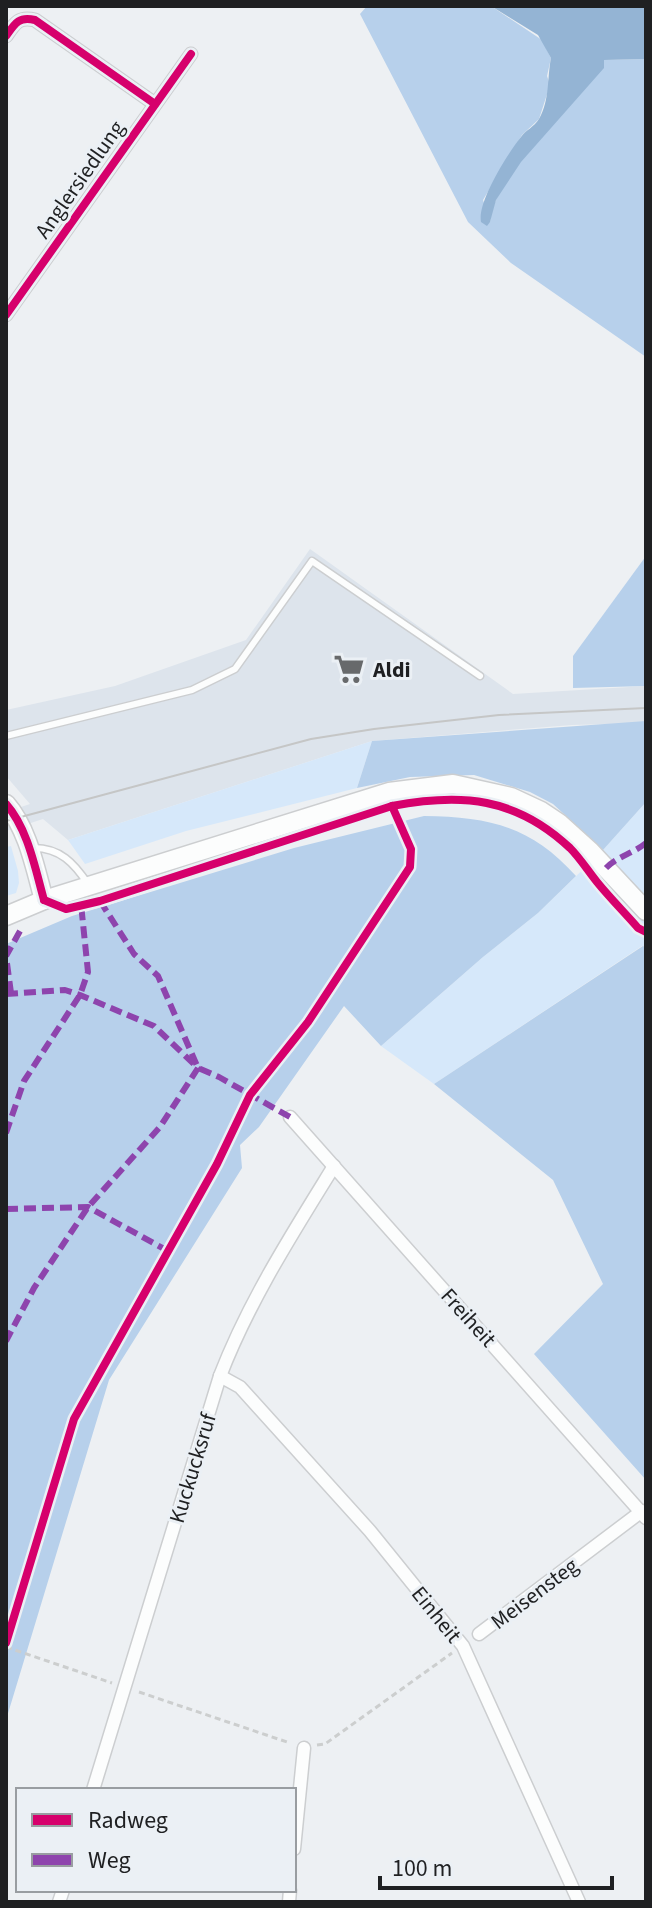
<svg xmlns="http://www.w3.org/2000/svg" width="652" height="1908" font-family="'Source Sans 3',sans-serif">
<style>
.built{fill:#dde4ec}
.green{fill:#d6e8fa}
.forest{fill:#b7d0eb}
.water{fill:#94b4d4}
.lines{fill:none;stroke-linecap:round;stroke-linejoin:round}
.service-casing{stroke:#ccced0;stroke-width:9}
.minor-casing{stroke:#ccced0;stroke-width:15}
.secondary-casing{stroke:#ccced0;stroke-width:21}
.path{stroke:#cccece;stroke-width:3;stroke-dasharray:6 4;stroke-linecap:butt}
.service{stroke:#fcfdfd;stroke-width:6}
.minor{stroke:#fcfdfd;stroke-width:12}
.secondary{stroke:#fcfdfd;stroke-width:18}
.tram{stroke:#c5c6c6;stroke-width:2}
.quiet{stroke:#8e44ad;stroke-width:6;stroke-dasharray:12 6;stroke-linecap:butt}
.cycleway-casing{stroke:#ebf0f5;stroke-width:13}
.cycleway{stroke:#d6006c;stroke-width:8}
.labels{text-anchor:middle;stroke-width:6;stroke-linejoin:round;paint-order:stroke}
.street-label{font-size:22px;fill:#1f2022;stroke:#ebf0f5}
.poi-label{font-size:22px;font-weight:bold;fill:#1f2022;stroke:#ebf0f5;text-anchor:start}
</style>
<rect width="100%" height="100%" fill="#edf0f3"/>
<!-- built -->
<polygon class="built" points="310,549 513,694 646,686 646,723 572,725 372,741 68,840 43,819 6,831 6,812 30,804 6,776 6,710 115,686 246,640"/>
<!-- green -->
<g class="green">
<polygon points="372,741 357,788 186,831 85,864 68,840"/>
<polygon points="646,802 646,948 642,946 434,1084 381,1046 483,957 538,913 603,850"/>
<polygon points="11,846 18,871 19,883 16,893 6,896 6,847"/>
</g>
<!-- forest -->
<g class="forest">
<path d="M367 6H491L542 40 551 58 547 76 550 85 539 119 522 135 483 200 490 222C495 168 579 108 604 60L646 59V357L511 263 468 222 360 14Z"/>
<polygon points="646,556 646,686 573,688 573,656"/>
<polygon points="646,721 646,802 603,850 553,804 530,792 474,775 410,777 357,788 372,741"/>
<path d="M424 816C490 817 531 826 576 876L538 913 483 957 381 1046 344 1006 259 1127 240 1145 242 1168 109 1380 6 1720V944L72 916 294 848Z"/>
<polygon points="643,946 646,948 646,1480 534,1354 603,1284 553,1180 434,1084"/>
</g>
<!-- water -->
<path class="water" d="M491 6H646V59L604 60V68L521 162 496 200 490 222 487 226 481 222C477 202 508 153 521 137 526 130 534 127 539 119 550 100 547 78 551 58L538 35Z"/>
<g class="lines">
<!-- service casing -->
<g class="service-casing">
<g id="service">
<polyline points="6,736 192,690 235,669 312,561 480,676"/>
<path d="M34 848C60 848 74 863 88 884"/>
</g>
</g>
<!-- minor casing -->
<g class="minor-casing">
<g id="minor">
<path d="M6 36C15 23 19 16 35 20L155 104"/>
<polyline points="6,315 191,54"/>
<polyline points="290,1117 646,1518"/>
<polyline points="220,1376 240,1387 370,1531 463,1646 579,1902"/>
<polyline points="479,1634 642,1511"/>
<path d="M93 1790 220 1376C249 1301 292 1234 334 1166"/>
<polyline points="294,1849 304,1748"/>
<polyline points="59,1902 63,1890"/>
<polyline points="289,1902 290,1890"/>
</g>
</g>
<!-- secondary casing -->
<g class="secondary-casing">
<g id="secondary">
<path d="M6 804C28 829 35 868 44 900"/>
<polyline points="6,916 44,900 389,792 453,784 511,797 541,811 559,823 590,851 646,911"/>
</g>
</g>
<!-- path -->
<g class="path">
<polyline points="6,1647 112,1683"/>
<polyline points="139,1692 290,1743"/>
<polyline points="317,1745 325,1744 452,1653"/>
</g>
<!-- service -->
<use href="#service" class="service"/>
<!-- minor -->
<use href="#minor" class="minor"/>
<!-- secondary -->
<use href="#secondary" class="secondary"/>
<!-- tram -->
<polyline class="tram" points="6,821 311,739 374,729 499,715 646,708"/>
<!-- quiet -->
<g class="quiet">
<path d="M606 868C618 856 632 854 646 843"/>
<polyline points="100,901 134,954 158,976 198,1068 219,1077 290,1117"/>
<polyline points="11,993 6,956 20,931"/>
<polyline points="6,994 65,990 80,995 154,1026 198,1068 160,1127 88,1207 34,1288 6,1341"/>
<polyline points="6,1133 24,1081 80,995 88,972 81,904"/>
<polyline points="6,1209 88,1207 168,1251"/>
</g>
<!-- cycleway casing -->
<g class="cycleway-casing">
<g id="cycleway">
<path d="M6 36C15 23 19 16 35 20L155 104"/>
<polyline points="6,315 191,54"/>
<path d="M6 804C28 829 35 868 44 900"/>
<path d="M44 900 66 909 100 901 392 806C461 793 516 797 570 848 580 858 588 871 597 882 610 898 625 913 638 928L646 932"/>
<polyline points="6,1643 74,1419 217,1164 250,1095 308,1022 410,867 411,849 392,806"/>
</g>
</g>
<!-- cycleway -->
<use href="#cycleway" class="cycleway"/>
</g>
<!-- icons -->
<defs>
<g id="supermarket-bare" transform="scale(2.4)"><path d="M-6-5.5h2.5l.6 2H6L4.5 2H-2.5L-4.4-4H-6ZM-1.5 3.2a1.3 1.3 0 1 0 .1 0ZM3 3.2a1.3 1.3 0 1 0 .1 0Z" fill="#67696b" stroke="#ebf0f5" stroke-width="2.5" paint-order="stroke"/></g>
</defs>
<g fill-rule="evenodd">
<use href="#supermarket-bare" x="349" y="669"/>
</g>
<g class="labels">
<!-- street labels -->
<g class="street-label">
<text transform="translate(79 179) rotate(-55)" y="8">Anglersiedlung</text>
<text transform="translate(469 1317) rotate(48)" y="8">Freiheit</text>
<text transform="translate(192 1468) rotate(-73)" y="8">Kuckucksruf</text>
<text transform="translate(534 1593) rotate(-37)" y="8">Meisensteg</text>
<text transform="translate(437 1614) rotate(51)" y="8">Einheit</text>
</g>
<!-- poi labels -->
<g class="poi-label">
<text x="373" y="677">Aldi</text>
</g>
</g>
<!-- border -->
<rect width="652" height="1908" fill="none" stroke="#1f2022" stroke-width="16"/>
<!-- legend -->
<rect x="16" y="1788" width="280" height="104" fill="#ebf0f5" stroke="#999da1" stroke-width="2"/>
<rect x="32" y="1814" width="40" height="12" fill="#d6006c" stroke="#999da1" stroke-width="2"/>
<text x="88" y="1828" font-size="24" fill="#1f2022">Radweg</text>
<rect x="32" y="1854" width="40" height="12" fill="#8e44ad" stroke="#999da1" stroke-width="2"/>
<text x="88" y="1868" font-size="24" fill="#1f2022">Weg</text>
<!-- scale -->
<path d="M380 1876v12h232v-12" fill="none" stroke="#1f2022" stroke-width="4"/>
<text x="392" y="1876" font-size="24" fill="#1f2022" stroke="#ebf0f5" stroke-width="6" paint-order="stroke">100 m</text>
</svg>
